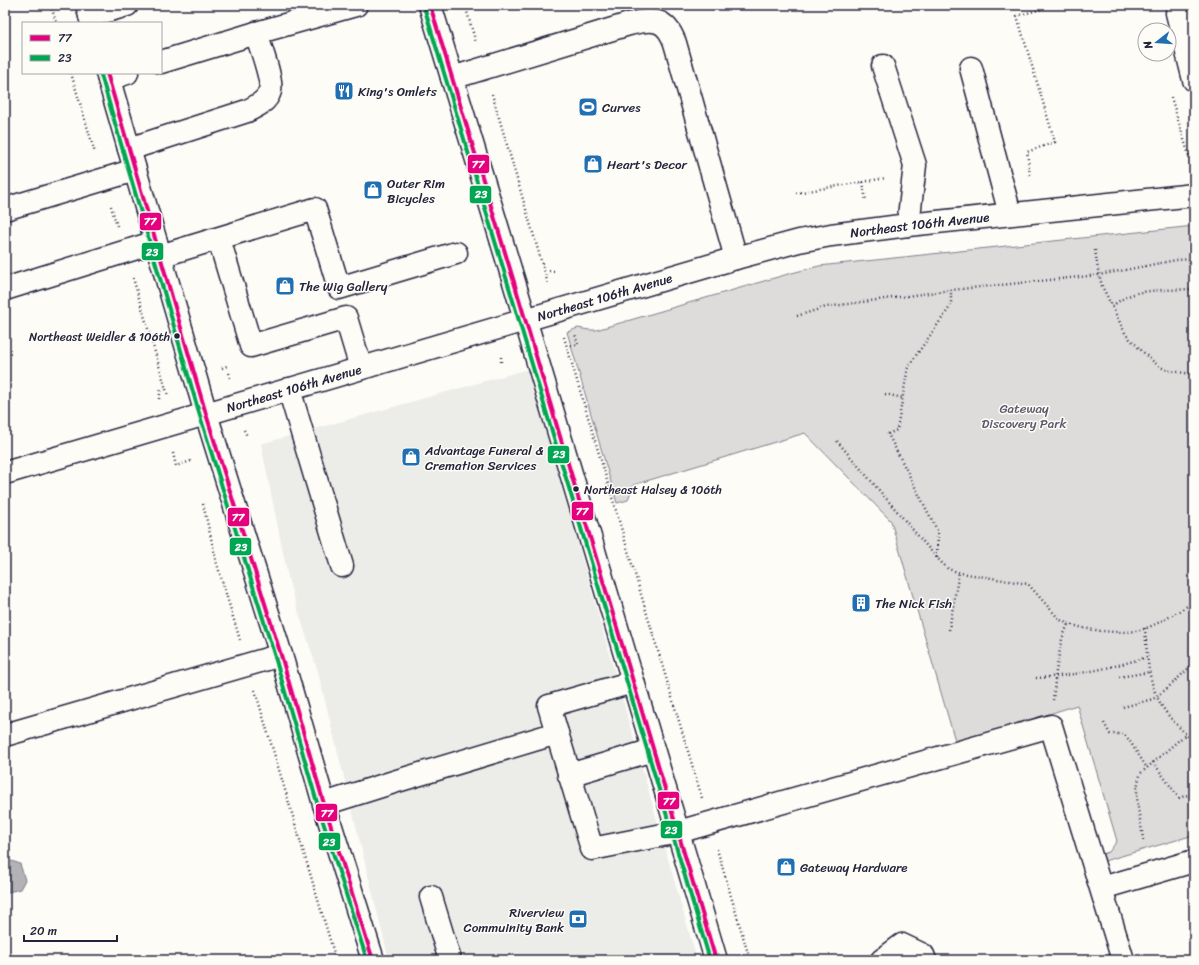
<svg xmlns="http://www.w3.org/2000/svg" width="1199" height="965" font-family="Sriracha,sans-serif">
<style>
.built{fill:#ecece9}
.green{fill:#dddcdb;stroke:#807f8b}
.water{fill:#b2b2b7;stroke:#787885}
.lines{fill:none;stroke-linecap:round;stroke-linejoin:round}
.minor-casing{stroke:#22223b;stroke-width:25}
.major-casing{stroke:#22223b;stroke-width:25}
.path{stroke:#22223b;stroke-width:2.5;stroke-dasharray:1 3;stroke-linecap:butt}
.minor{stroke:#fdfcf7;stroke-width:22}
.major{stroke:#fdfcf7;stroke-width:22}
.bus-1-casing{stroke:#fdfcf7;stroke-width:7}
.bus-2-casing{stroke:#fdfcf7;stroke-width:7}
.bus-1{stroke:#e5007d;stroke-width:4}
.bus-2{stroke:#00a651;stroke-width:4}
.bus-dot{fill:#22223b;stroke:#fdfcf7;stroke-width:1.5}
.labels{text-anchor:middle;stroke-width:3;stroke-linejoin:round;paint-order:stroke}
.bus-label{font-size:12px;fill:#22223b;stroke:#fdfcf7;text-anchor:end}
.poi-label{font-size:13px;fill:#22223b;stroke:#fdfcf7;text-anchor:start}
.street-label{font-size:13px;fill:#22223b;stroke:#fdfcf7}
.park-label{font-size:13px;fill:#5a5a6b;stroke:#fdfcf7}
.line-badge{stroke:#fdfcf7;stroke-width:1.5}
.badge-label{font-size:11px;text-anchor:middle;font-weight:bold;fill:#fff}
</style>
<rect width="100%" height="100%" fill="#fdfcf7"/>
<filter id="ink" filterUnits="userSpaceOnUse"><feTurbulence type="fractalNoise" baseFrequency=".025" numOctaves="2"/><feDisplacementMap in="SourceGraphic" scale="8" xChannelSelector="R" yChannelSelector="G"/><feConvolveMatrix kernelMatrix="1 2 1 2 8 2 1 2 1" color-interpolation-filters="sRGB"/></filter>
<g filter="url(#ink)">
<!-- built -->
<polygon class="built" points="528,369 697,960 389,960 318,672 289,582 261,444"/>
<!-- green -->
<polygon class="green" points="1194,226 1194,835 1104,861 1102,854 1109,852 1117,841 1077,705 956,744 891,521 805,433 633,485 628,500 617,503 567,332 578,328 589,330 596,330 788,274 819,266"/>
<!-- water -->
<polygon class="water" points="12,861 20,864 25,880 20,889 5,893 5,863"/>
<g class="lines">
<!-- minor casing -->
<g class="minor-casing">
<g id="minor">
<polyline points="1194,9 1177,13 1194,80"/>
<polyline points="90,16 127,5"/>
<polyline points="161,62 256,33 356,5"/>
<polyline points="883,66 915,165 908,225"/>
<polyline points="971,68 1010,214"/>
<path d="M452 78 629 24C653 18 666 18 675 43L736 258"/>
<polyline points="109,79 127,73"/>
<path d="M129 149 247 111C255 107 267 102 270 91 273 80 260 46 256 33"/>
<polyline points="5,209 135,170"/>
<polyline points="219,239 251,346 346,318 361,368"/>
<polyline points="160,256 315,209 339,288 456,253"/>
<polyline points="5,289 156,242"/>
<polyline points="289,389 342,566"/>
<path id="s1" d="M5 473 736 258 799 241 831 235 908 225 1194 195"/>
<polyline points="557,733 592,849 678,832 1051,726 1123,960"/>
<polyline points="5,735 281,655"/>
<polyline points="569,775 653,750"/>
<polyline points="324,804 397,781 557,733 549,706 633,682"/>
<polyline points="1102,888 1194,861"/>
<polyline points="431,897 450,960"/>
<polyline points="882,960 902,945 923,955 925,960"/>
</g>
</g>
<!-- major casing -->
<g class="major-casing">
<g id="major">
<polyline points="87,5 92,23"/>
<polyline points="430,5 514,282 716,960"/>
<polyline points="107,73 206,414 281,655 324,804 373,960"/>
</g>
</g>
<!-- path -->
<g class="path">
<polyline points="51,5 56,23"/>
<polyline points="465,5 476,43"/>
<polyline points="71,73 95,153"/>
<polyline points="492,94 548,284"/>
<polyline points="1171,97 1190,159 1190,167"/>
<polyline points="1030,175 1027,152 1055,142 1017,16 1055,5"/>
<polyline points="863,182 866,201"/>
<polyline points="796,193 886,178"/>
<polyline points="111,206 117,226"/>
<polyline points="1095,250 1098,270 1102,286 1126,335 1148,357 1160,367 1170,371 1194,374"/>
<polyline points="549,271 557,271"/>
<polyline points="133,278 168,396"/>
<path d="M1112 306C1119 301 1126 296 1134 294 1151 289 1176 290 1194 289"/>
<polyline points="797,316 826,307 951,290 1099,275 1176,260 1194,259"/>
<polyline points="564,337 702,798"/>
<polyline points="571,345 578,345 575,334"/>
<polyline points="501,357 501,363"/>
<polyline points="222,368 227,366"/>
<polyline points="229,373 230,378"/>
<polyline points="885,394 903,398"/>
<polyline points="159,399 161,389"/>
<polyline points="244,430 247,436"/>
<path d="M837 441 937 558 948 569 961 573 1028 584 1059 619C1076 630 1120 635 1140 630 1156 626 1179 611 1194 602"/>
<polyline points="173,453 176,466 191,461"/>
<polyline points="203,504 217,564 240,640"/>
<polyline points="937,558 938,532 888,434 897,430 908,367 950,307 951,302 951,290"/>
<path d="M1145 628C1148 667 1148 697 1178 726 1183 731 1188 737 1194 740"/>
<polyline points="949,630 959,572"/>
<polyline points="1119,677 1150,672"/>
<path d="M1036 678C1074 676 1111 668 1147 657"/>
<polyline points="255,690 336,960"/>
<polyline points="1053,700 1056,671 1062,639 1068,624"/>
<path d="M1123 707 1153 699C1168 689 1181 675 1194 663"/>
<polyline points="1104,723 1110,734 1124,734 1129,740 1147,768"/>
<polyline points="1153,762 1179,798 1194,793"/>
<path d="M1143 840C1141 818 1132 794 1141 773L1186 734"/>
<polyline points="717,849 750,960"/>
</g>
<!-- minor -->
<use href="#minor" class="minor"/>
<!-- major -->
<use href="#major" class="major"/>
<!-- bus-1 casing -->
<g class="bus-1-casing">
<g id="bus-1">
<polyline points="430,5 514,282 716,960"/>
<polyline points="107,73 206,414 281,655 324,804 373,960"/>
</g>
</g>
<!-- bus-2 casing -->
<g class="bus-2-casing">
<g id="bus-2">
<polyline points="424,7 508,284 710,960"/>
<polyline points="101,75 200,416 275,657 318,806 367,960"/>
</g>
</g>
<!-- bus-1 -->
<use href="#bus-1" class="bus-1"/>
<!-- bus-2 -->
<use href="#bus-2" class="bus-2"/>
</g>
</g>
<!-- icons -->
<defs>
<g id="restaurant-square" transform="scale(1)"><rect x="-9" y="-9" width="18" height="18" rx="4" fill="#1f6fb2" stroke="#fdfcf7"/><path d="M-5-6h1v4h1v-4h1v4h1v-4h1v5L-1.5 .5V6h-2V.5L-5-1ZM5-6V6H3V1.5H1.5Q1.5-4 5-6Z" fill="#fff"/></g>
<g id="stadium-square" transform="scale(1)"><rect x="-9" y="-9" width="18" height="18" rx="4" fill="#1f6fb2" stroke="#fdfcf7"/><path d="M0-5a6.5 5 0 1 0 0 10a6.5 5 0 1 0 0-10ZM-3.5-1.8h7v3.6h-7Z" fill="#fff"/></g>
<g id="shop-square" transform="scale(1)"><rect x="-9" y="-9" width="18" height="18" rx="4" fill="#1f6fb2" stroke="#fdfcf7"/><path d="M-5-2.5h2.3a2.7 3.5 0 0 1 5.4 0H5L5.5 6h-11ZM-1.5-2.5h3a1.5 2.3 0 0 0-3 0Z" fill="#fff"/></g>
<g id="building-square" transform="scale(1)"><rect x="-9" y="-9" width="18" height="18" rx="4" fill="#1f6fb2" stroke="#fdfcf7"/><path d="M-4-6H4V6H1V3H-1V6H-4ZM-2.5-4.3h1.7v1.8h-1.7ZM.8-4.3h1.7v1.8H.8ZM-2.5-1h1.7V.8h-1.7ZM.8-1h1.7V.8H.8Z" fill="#fff"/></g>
<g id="bank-square" transform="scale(1)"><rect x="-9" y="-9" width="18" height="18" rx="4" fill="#1f6fb2" stroke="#fdfcf7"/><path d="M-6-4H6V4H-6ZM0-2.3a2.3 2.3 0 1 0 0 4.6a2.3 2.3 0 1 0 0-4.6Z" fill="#fff"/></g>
</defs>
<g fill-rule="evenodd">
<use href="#restaurant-square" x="344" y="91"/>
<use href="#stadium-square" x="588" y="107"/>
<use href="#shop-square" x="593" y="164"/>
<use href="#shop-square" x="373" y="190"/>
<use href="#shop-square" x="285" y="286"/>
<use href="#shop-square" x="411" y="457"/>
<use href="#building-square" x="861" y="603"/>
<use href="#shop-square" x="786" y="867"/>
<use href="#bank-square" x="578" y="919"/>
</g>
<!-- markers -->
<g class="bus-dot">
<circle cx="177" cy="336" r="3.5"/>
<circle cx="576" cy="489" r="3.5"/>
</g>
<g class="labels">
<!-- bus labels -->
<g class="bus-label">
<text x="170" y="341">Northeast Weidler &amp; 106th</text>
<text x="584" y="494" text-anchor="start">Northeast Halsey &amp; 106th</text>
</g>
<!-- poi labels -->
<g class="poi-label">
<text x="358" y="96">King's Omlets</text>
<text x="602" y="112">Curves</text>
<text x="607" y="169">Heart's Decor</text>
<text x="387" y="188">Outer Rim<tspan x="387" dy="15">Bicycles</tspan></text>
<text x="299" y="291">The Wig Gallery</text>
<text x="425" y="455">Advantage Funeral &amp;<tspan x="425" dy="15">Cremation Services</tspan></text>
<text x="875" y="608">The Nick Fish</text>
<text x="800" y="872">Gateway Hardware</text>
<text x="564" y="917" text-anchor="end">Riverview<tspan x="564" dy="15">Commuinity Bank</tspan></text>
</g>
<!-- street labels -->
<g class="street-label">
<text dy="5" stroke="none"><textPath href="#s1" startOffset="949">Northeast 106th Avenue</textPath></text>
<text dy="5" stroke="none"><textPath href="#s1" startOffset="625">Northeast 106th Avenue</textPath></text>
<text dy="5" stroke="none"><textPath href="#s1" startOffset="301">Northeast 106th Avenue</textPath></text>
</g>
<!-- park labels -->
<g class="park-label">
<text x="1024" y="413">Gateway<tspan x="1024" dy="15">Discovery Park</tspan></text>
</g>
</g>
<g class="line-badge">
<rect x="467" y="154" width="23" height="20" rx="4" fill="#e5007d"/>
<rect x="469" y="185" width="23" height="19" rx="4" fill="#00a651"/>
<rect x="139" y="212" width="23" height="19" rx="4" fill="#e5007d"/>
<rect x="141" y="242" width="23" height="19" rx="4" fill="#00a651"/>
<rect x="547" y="445" width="23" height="19" rx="4" fill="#00a651"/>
<rect x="571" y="501" width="23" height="20" rx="4" fill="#e5007d"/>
<rect x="227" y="507" width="23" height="20" rx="4" fill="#e5007d"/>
<rect x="229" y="537" width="23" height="19" rx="4" fill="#00a651"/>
<rect x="657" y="791" width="23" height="19" rx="4" fill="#e5007d"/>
<rect x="315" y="803" width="23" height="19" rx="4" fill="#e5007d"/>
<rect x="660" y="820" width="23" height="19" rx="4" fill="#00a651"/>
<rect x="318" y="832" width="23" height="19" rx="4" fill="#00a651"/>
</g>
<g class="badge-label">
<text x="478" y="168">77</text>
<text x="481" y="198">23</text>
<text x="150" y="225">77</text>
<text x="152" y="256">23</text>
<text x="559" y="458">23</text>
<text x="582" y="515">77</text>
<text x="238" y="521">77</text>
<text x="241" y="551">23</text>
<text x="669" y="805">77</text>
<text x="327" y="817">77</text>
<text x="671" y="834">23</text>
<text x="329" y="846">23</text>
</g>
<!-- margin -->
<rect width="1199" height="965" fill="none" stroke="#fdfcf7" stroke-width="20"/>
<rect x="10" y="10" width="1179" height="945" fill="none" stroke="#22223b" stroke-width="1.5" filter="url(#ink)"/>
<!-- legend -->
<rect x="22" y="22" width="140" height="52" fill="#fdfcf7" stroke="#a5a5ac"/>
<rect x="30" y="35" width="20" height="6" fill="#e5007d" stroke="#a5a5ac"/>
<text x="58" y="42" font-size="12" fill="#22223b">77</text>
<rect x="30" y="55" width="20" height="6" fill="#00a651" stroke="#a5a5ac"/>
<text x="58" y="62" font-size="12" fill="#22223b">23</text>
<!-- north arrow -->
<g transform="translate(1157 42) rotate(253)"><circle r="19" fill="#fdfcf7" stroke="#a5a5ac"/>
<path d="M0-3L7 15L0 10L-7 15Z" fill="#1f6fb2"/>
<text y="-6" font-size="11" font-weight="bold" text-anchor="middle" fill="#22223b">N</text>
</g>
<!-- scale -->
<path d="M24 935v6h93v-6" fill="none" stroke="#22223b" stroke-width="2"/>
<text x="30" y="935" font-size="12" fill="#22223b" stroke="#fdfcf7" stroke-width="3" paint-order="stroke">20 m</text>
</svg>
